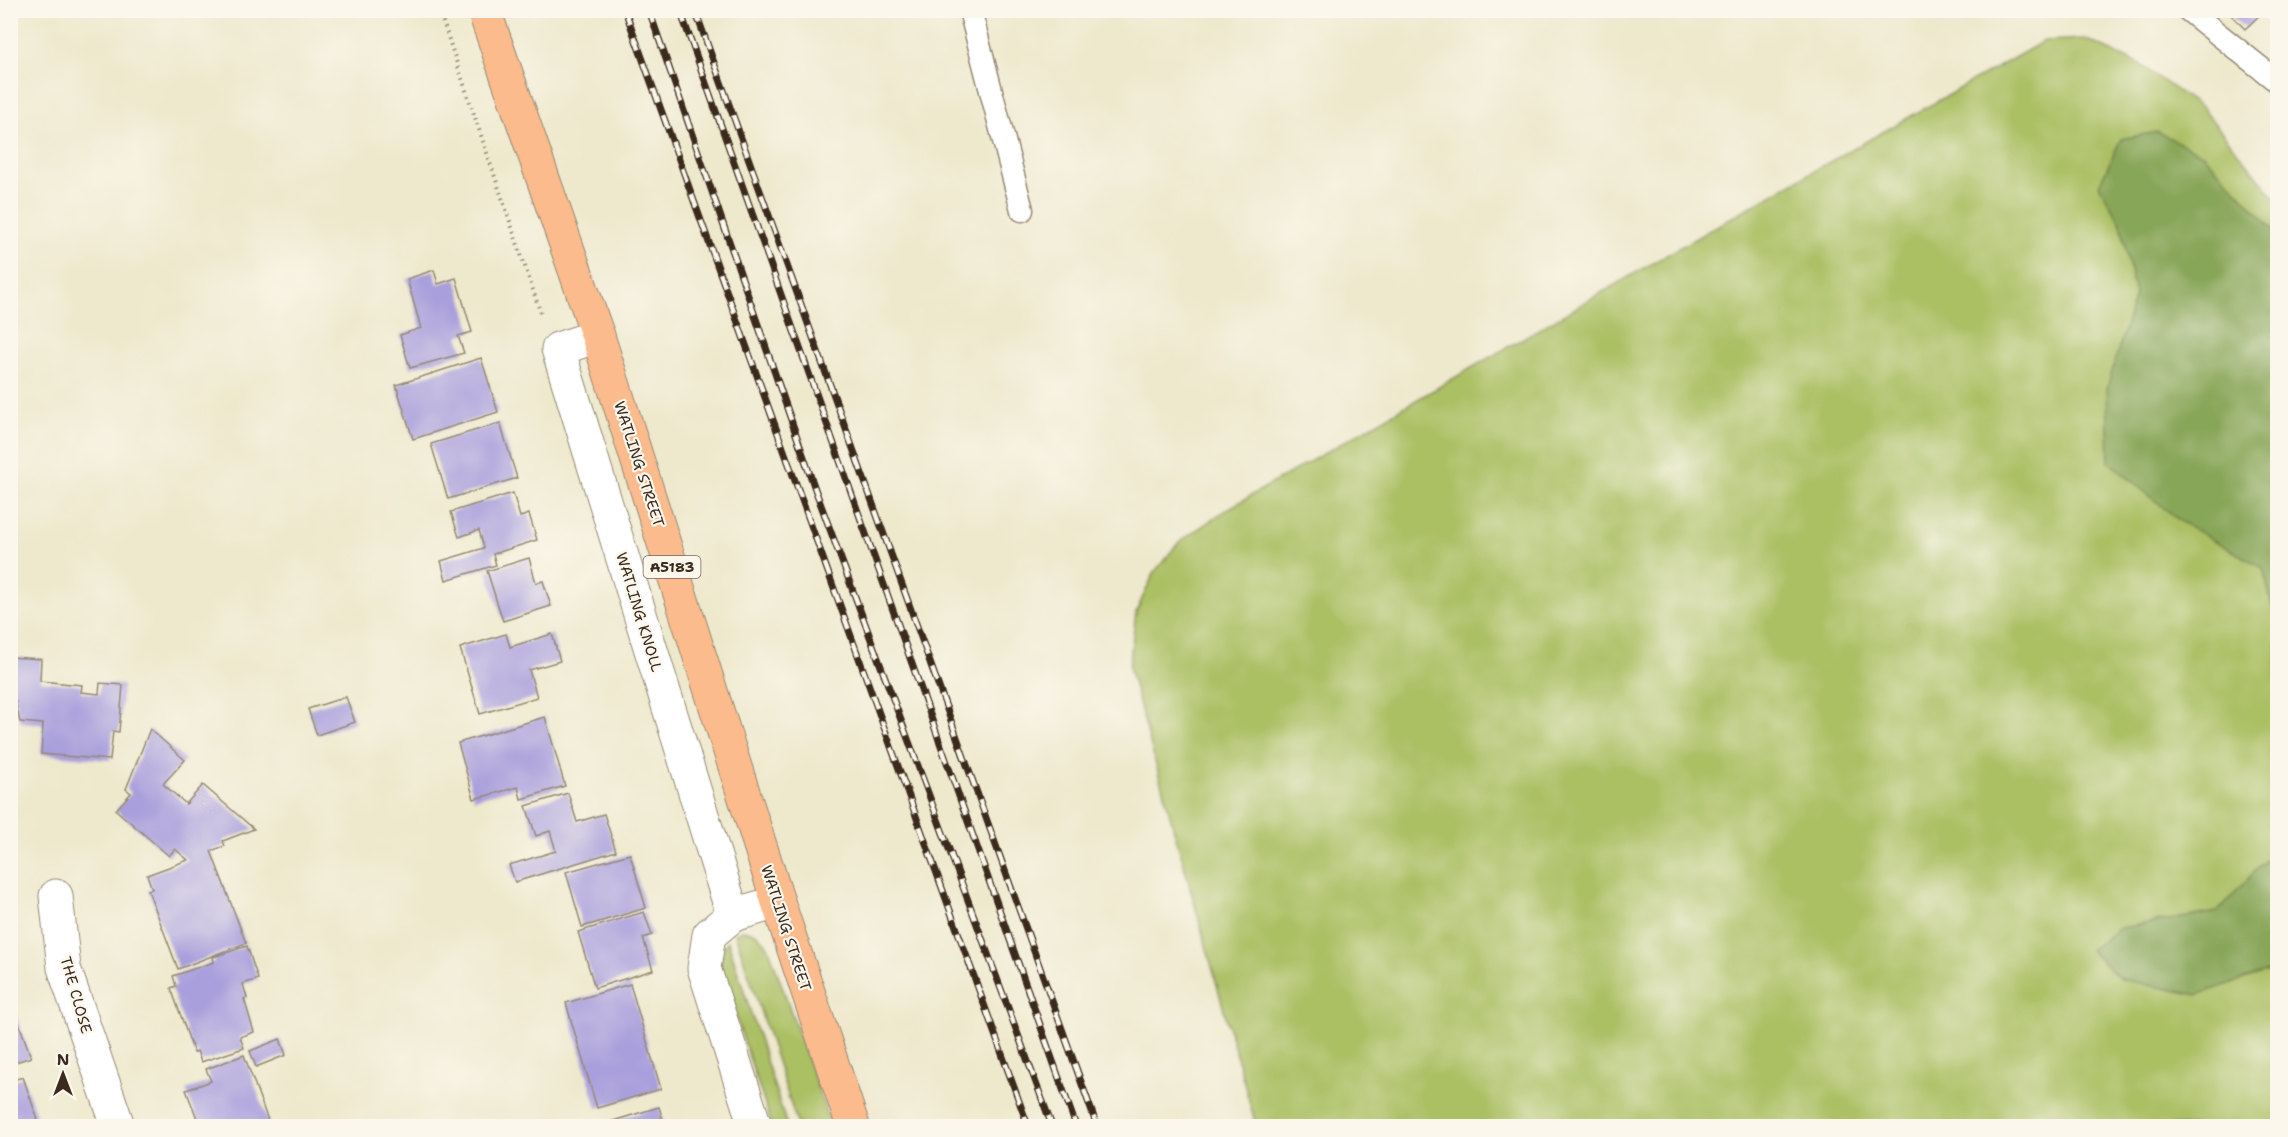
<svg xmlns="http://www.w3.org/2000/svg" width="2288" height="1137" font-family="'Shantell Sans',sans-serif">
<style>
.green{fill:#abbf63;stroke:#737440;stroke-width:1.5}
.forest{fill:#88a659;stroke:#62683c;stroke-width:1.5}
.building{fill:#a99fdc}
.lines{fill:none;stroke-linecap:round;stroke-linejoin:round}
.service-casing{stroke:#948975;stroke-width:25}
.minor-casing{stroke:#948975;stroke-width:35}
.primary-casing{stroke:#948975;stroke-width:35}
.path{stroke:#948975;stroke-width:4;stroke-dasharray:1.5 4.5;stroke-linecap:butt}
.service{stroke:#fff;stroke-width:22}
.minor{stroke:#fff;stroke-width:33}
.primary{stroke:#fbbb8c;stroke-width:33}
.rail-casing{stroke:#3b2a1e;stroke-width:7}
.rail{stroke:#fbf7ec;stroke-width:4.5;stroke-dasharray:14;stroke-linecap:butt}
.labels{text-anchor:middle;stroke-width:4.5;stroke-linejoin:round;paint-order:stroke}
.shield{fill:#fbf7ec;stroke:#75685c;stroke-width:1.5}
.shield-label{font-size:14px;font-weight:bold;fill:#3b2a1e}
.street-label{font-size:15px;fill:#3b2a1e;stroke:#fbf7ec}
</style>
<rect width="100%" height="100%" fill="#fbf7ec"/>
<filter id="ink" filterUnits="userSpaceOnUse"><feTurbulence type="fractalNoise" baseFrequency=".0167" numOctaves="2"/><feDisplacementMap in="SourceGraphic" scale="12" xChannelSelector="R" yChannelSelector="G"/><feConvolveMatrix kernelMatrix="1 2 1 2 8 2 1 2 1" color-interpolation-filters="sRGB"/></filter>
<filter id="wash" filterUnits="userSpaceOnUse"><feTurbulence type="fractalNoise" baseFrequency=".008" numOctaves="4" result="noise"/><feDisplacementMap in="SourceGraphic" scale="24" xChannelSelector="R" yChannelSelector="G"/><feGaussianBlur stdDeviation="1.35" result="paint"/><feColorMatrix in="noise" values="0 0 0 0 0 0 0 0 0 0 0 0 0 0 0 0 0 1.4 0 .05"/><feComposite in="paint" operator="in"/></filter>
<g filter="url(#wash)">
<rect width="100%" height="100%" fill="#eee8cc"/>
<!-- green -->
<g class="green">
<polygon points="2085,39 2139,64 2203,109 2277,200 2277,1126 1256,1126 1129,667 1136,612 1154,573 1179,542 1226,510 1741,212 2044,41"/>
<polygon points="743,930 756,933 768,946 831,1126 798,1126 735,933"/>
<path d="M728 941 787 1126H772L724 982C721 966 717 954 728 941Z"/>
</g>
<!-- forest -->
<g class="forest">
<polygon points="2157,132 2203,154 2277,233 2277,626 2263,568 2181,522 2109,462 2107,388 2135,295 2121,224 2099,185 2121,139"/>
<polygon points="2277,783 2277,968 2197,995 2120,979 2090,950 2120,928 2217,912 2274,851"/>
</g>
<g id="blocks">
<!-- building -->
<g class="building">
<polygon points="2226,10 2265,10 2245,29"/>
<polygon points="434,270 438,284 456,278 472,332 458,336 464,353 410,368 400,335 421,328 407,279"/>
<polygon points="481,358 498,412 413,439 396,385"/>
<polygon points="500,423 517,478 448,499 431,444"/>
<polygon points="513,493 520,517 529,514 537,540 493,554 496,565 446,580 441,561 484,548 479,530 459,537 451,512"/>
<polygon points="529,558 536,583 543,581 551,606 503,621 487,571"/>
<polygon points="506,634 510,647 552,634 560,661 529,670 537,697 480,714 460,648"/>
<polygon points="10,657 41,659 40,681 82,685 81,692 99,694 100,683 123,685 119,732 113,731 110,760 41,754 43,724 20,722 10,678"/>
<polygon points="346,697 355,722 317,735 308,709"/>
<polygon points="545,717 565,786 521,799 518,787 474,799 458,743"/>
<polygon points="150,729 185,760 163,784 186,804 203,785 254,829 223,841 225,846 211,851 246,943 178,969 148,890 152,889 147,875 188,860 175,849 169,856 116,810 131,793 126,789"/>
<polygon points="568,793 577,822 604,814 616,851 515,882 509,865 556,851 550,831 536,836 526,806"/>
<polygon points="630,854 646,908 582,927 566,872"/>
<polygon points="644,912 652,935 643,938 653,970 595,988 578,932"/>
<polygon points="247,946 258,979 243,984 247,998 244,999 254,1032 240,1037 244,1048 201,1062 197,1051 194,1053 171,988 176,986 173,976 214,962 213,957"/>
<polygon points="630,984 661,1089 597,1108 566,1003"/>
<polygon points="10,998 31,1057 10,1064"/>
<polygon points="280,1039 286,1055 256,1067 250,1051"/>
<polygon points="244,1055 270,1126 200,1126 186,1090 211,1081 206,1069"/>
<polygon points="23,1077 34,1109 40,1126 10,1126 10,1081"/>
<polygon points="659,1107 664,1124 673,1122 674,1126 604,1126 603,1124"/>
</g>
</g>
</g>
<g filter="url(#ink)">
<use href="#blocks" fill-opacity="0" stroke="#948975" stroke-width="1.5"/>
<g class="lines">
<!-- service casing -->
<g class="service-casing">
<g id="service">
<polyline points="970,10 1022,210"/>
<polyline points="2188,10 2278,82"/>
</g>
</g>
<!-- minor casing -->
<g class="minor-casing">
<g id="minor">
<polyline points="598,336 558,349 733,915 709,935 704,968 755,1126"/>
<polyline points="56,896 64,968 118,1126"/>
<polyline points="733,915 778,902"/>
</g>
</g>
<!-- primary casing -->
<g class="primary-casing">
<polyline id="primary" points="484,10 598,336 778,902 853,1126"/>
</g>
<!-- path -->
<polyline class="path" points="439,10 542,317"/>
<!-- service -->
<use href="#service" class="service"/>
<!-- minor -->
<use href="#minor" class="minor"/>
<!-- primary -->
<use href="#primary" class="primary"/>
<!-- rail casing -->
<g class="rail-casing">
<g id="rail">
<polyline points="625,10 1028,1126"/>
<polyline points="649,10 815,489 1052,1126"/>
<polyline points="680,10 1076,1126"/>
<polyline points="695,10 1097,1126"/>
</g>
</g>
<!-- rail -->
<use href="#rail" class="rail"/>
</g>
</g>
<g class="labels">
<!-- shield labels -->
<rect class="shield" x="643.5" y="556" width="57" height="22" rx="4.5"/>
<g class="shield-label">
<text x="672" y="572">A5183</text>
</g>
<!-- street labels -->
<g class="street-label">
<text transform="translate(639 464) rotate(72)" y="5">WATLING STREET</text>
<text transform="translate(639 612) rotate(73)" y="5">WATLING KNOLL</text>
<text transform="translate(786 928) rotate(72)" y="5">WATLING STREET</text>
<text transform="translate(76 995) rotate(74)" y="5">THE CLOSE</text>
</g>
</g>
<!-- margin -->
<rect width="2288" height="1137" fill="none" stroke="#fbf7ec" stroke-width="36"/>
<!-- north arrow -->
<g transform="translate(63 1074)" stroke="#fbf7ec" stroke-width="4.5" paint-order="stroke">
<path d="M0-4.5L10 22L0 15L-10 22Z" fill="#3b2a1e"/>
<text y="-9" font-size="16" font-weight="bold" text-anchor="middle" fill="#3b2a1e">N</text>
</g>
</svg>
